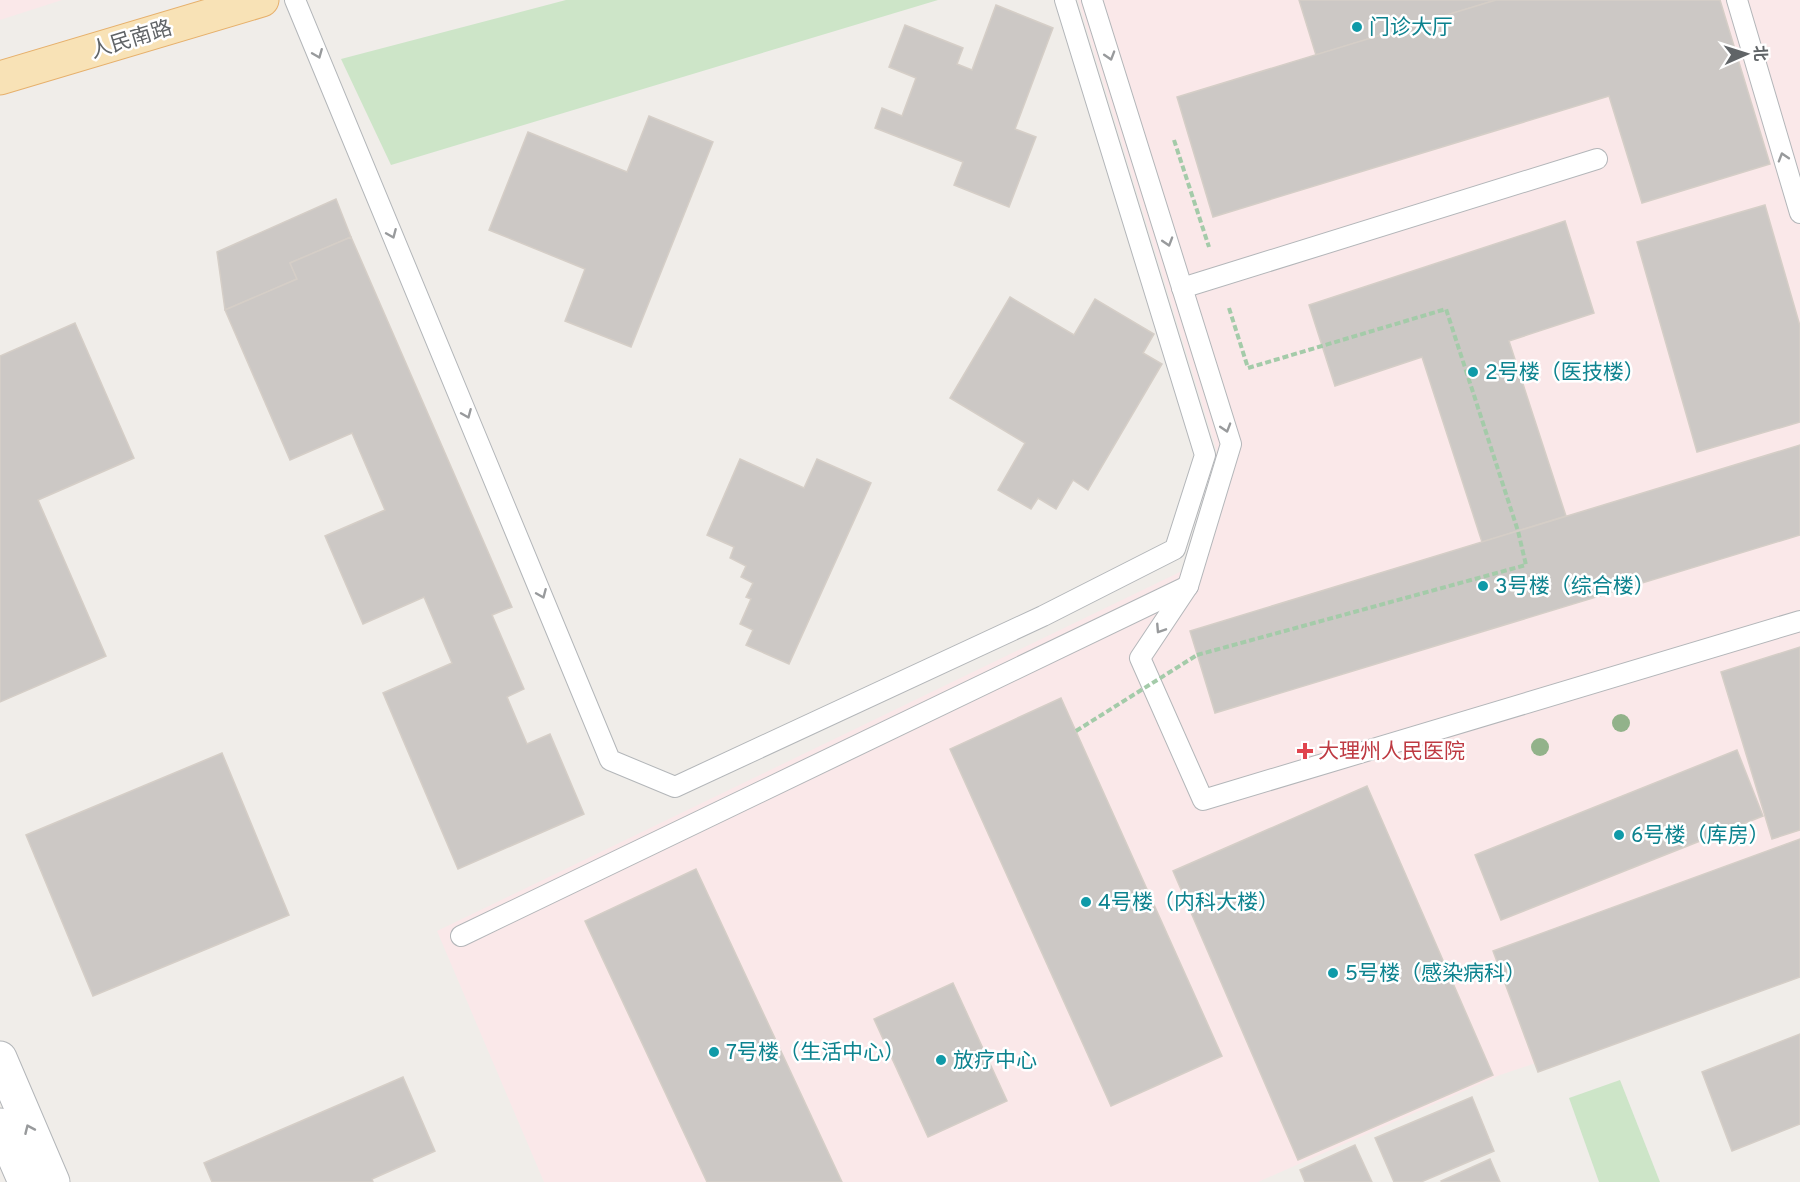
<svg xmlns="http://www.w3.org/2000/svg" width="1800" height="1182" font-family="Overpass,'Noto Sans SC',sans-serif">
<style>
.medical{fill:#fae8e9}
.green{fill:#cde5c8}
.building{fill:#ccc8c5;stroke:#d5cec7;stroke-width:1.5}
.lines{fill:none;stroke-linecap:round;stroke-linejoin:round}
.lane-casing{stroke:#b3b6b9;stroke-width:22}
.street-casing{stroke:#b3b6b9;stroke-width:35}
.primary-casing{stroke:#e6b06c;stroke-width:35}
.path{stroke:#a4cba9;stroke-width:4;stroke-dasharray:6 3;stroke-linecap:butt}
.lane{stroke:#fff;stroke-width:20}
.street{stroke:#fff;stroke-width:33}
.primary{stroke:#f8e2b6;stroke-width:33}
.path-bridge{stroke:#a4cba9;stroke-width:4;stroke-dasharray:6 3;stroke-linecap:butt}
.tree{fill:#92b28a}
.oneway{stroke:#989a9c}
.culture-dot{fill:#0f9aa8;stroke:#fff;stroke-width:2}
.health-dot{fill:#e0444e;stroke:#fff;stroke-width:2}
.labels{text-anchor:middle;stroke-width:5;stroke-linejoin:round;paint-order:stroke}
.culture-label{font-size:21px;fill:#0d838f;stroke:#fff;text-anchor:start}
.street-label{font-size:21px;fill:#606467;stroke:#fff}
.health-label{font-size:21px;fill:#be3a42;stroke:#fff;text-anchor:start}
</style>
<rect width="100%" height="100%" fill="#f0ede9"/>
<!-- medical -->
<g class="medical">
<polygon points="0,0 62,0 0,20"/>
<polygon points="1078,0 1800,0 1800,974 1500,1075 1258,1182 544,1182 437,931 1182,571 1217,452"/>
</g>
<!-- green -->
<g class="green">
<polygon points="566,0 938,0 391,165 341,59"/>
<polygon points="1620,1080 1660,1182 1599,1182 1569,1098"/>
</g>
<!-- building -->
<g class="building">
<polygon points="1299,0 1496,0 1316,55"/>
<polygon points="1496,0 1720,0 1770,164 1642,203 1609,96 1213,217 1177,97"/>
<polygon points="996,5 1053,28 1015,129 1036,137 1009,207 954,185 963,162 875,128 882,108 902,116 916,78 889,67 905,25 963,48 957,64 972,70"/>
<polygon points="649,116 713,142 631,347 565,321 585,269 489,230 528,132 627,172"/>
<polygon points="336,199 351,237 290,263 297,279 225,310 217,252"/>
<polygon points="1765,205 1800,326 1800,422 1697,452 1637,242"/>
<polygon points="1565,221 1594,313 1509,341 1566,516 1482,542 1422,357 1335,386 1309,305"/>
<polygon points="351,237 512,607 492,615 524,689 507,697 527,744 550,734 584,814 458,869 383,693 452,663 424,597 363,624 325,536 385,510 352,433 290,460 225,310 297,279 290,263"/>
<polygon points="1010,297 1074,335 1095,299 1154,334 1143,353 1162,364 1088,490 1073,480 1056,509 1038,498 1031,509 998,490 1025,443 950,398"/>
<polygon points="75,323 134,458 38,500 106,656 0,702 0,356"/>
<polygon points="1800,445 1800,535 1215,713 1190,631"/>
<polygon points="740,459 804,488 817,459 871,483 789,664 746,645 753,630 740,624 751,599 746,597 753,583 741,577 746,566 730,558 734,547 707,535"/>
<polygon points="1800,647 1800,830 1772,839 1721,672"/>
<polygon points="1061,698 1222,1056 1111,1106 950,749"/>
<polygon points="1737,750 1763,816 1501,920 1475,855"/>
<polygon points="222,753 289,915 93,996 26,835"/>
<polygon points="1367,786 1493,1075 1298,1160 1173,871"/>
<polygon points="1800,839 1800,977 1538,1072 1493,951"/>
<polygon points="696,869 842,1182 707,1182 585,921"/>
<polygon points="953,983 1007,1101 928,1137 874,1019"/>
<polygon points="1800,1034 1800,1124 1732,1151 1702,1072"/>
<polygon points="403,1077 435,1151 372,1179 373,1182 212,1182 204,1163"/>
<polygon points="1472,1097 1494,1151 1421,1182 1394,1182 1375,1138"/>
<polygon points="1355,1145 1372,1182 1305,1182 1300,1170"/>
<polygon points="1490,1159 1500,1182 1442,1182 1441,1181"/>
</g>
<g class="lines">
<!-- lane casing -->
<g class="lane-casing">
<g id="lane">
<polyline points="295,0 610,760 675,787 1043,616 1175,549 1205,455 1065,0"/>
<polyline points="1092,0 1231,444 1188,586 1140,658 1203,800 1800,621"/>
<polyline points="1737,0 1800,213"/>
<polyline points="1182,288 1597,159"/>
<polyline points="461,936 1188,586"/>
</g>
</g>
<!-- street casing -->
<g class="street-casing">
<g id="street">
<polyline points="0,1058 53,1182"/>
<polyline points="0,1125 25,1182"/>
</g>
</g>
<!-- primary casing -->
<g class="primary-casing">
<polyline id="primary" points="0,78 262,0"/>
</g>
<!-- path -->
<g class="path">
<polyline points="1174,140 1209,247"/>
<polyline points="1197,655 1526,565 1518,531 1446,309 1248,368 1229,308"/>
</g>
<!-- lane -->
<use href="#lane" class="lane"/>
<!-- street -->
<use href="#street" class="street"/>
<!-- primary -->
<use href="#primary" class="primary"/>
<!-- path-bridge -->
<polyline class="path-bridge" points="1076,731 1197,655"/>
</g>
<!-- trees -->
<g class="tree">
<circle cx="1621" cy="723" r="9"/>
<circle cx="1540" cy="747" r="9"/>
</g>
<!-- one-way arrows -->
<defs><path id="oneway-chevron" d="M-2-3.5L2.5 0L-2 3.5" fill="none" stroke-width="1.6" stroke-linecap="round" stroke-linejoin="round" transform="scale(1.5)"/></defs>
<g class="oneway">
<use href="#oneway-chevron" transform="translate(318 54) rotate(68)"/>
<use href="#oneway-chevron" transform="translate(1110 56) rotate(73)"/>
<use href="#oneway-chevron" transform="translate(1783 157) rotate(-107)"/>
<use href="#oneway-chevron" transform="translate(392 234) rotate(67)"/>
<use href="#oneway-chevron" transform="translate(1168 242) rotate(73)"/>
<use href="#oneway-chevron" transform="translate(467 414) rotate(67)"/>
<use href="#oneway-chevron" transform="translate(1226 428) rotate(73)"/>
<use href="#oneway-chevron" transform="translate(542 594) rotate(67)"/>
<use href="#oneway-chevron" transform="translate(1160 629) rotate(123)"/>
<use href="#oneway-chevron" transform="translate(29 1129) rotate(-114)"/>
</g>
<!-- markers -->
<g class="culture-dot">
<circle cx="1357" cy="27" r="6"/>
<circle cx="1473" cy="372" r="6"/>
<circle cx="1483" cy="586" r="6"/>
<circle cx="1619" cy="835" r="6"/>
<circle cx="1086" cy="902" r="6"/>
<circle cx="1333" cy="973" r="6"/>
<circle cx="714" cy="1052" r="6"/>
<circle cx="941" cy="1060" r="6"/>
</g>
<path class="health-dot" d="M1302 742h6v6h6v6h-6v6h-6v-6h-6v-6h6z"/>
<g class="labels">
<!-- culture labels -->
<g class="culture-label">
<text x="1369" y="34">门诊大厅</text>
<text x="1485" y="379">2号楼（医技楼）</text>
<text x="1495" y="593">3号楼（综合楼）</text>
<text x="1631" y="842">6号楼（库房）</text>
<text x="1098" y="909">4号楼（内科大楼）</text>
<text x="1345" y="980">5号楼（感染病科）</text>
<text x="726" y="1059">7号楼（生活中心）</text>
<text x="953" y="1067">放疗中心</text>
</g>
<!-- street labels -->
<g class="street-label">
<text transform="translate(131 39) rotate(-17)" y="7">人民南路</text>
</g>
<!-- health labels -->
<g class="health-label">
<text x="1318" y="758">大理州人民医院</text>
</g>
</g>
<!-- north arrow -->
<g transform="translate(1746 54) rotate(87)" stroke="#ffffff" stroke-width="4.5" paint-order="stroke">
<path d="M0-4.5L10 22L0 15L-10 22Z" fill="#606467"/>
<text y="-9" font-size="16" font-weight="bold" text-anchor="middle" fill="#606467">北</text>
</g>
</svg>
